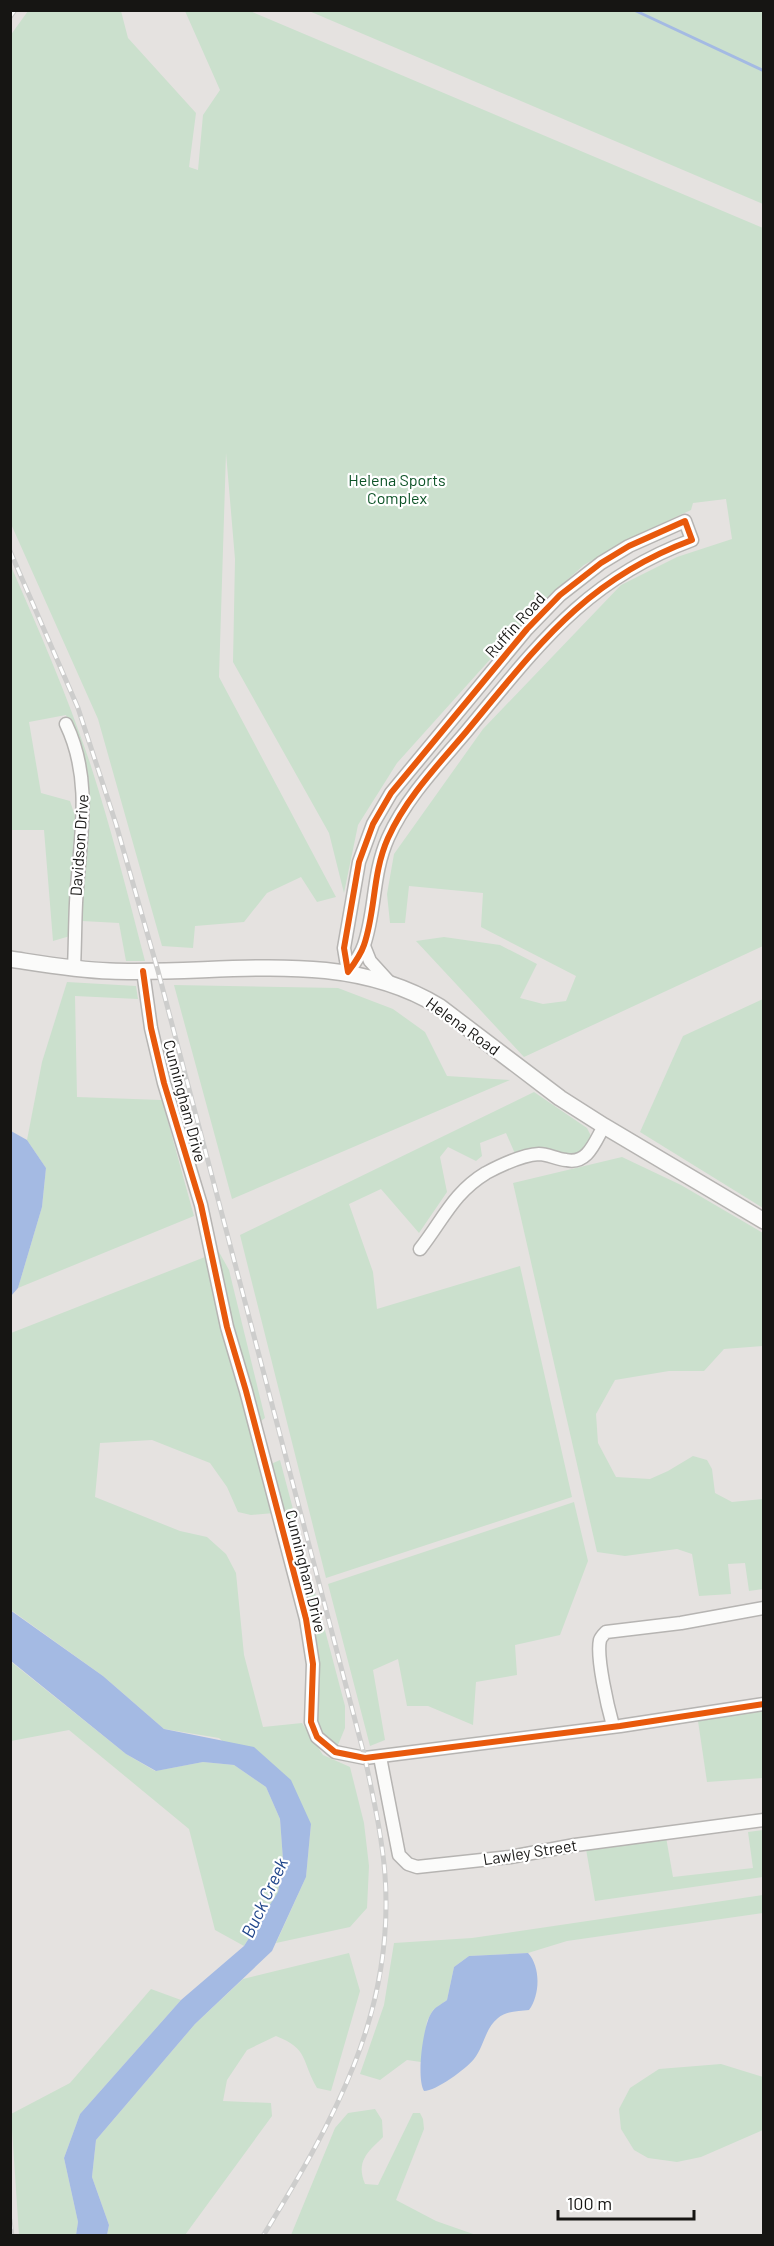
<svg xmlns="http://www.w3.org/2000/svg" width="774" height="2246" font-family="Barlow,sans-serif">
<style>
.green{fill:#cbe0cd}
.water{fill:#a4bae3}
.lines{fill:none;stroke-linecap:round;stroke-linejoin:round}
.stream{stroke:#a4bae3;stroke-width:3}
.minor-casing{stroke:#b6b4b2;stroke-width:15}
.major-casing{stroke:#b6b4b2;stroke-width:18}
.minor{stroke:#fbfbfa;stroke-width:12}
.major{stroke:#fbfbfa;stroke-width:15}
.rail-casing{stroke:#cdcdcc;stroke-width:5}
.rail{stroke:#fff;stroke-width:3;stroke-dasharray:9;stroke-linecap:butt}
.cycleway-casing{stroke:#fff;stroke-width:10}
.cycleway{stroke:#e8590c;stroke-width:6}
.labels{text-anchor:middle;stroke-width:4.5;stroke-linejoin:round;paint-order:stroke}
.park-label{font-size:16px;fill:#0d5327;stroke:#fff}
.street-label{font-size:16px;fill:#161513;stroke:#fff}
.water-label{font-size:18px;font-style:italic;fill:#20468b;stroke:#fff}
</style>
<rect width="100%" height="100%" fill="#e5e2e0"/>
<!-- green -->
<g class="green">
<polygon points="28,11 121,11 128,38 196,113 189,167 198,170 203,115 220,90 185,11 250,11 763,228 763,946 524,1057 416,941 444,937 500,945 537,964 520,998 543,1004 566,1001 576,976 481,927 483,893 409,886 405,923 390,923 387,894 394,854 483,729 621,585 677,557 732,539 726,499 693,503 691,510 639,534 584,565 539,605 397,763 358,825 344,893 329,833 233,662 235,559 226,453 219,677 336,897 317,902 301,877 267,893 244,922 195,926 193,948 162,946 98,719 11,524 10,36"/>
<polygon points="309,11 763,11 763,204"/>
<path d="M10 564C39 630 67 695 90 763 111 828 128 895 145 961H126L119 923 82 921 84 765 66 715 29 722 41 793 70 801 78 825 70 936 53 941 44 830H11Z"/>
<polygon points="67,982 136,986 138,999 75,996 77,1097 162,1100 194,1216 18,1288 42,1207 46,1168 27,1140 42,1062"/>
<polygon points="174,985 338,988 393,1009 425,1032 447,1076 510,1080 232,1199"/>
<polygon points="763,999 763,1208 640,1132 683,1036"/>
<polygon points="534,1092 587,1128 591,1136 585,1153 575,1156 516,1156 506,1133 480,1143 482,1156 476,1161 448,1147 440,1157 447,1192 419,1233 381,1189 349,1204 373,1272 377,1309 520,1266 572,1497 326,1578 240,1235"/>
<polygon points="622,1157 681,1185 763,1233 763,1346 724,1349 704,1371 669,1371 615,1380 596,1414 598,1443 616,1477 650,1479 668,1471 693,1456 707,1460 712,1469 715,1493 732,1502 763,1499 763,1589 749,1591 745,1563 728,1564 731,1594 699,1596 692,1554 677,1549 625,1556 597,1552 513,1183"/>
<polygon points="219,1252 229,1270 265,1418 258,1423 214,1254"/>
<polygon points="205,1257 218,1313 274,1513 251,1515 238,1512 227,1487 210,1463 152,1440 100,1443 95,1497 180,1531 207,1537 226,1554 236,1573 244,1655 263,1727 302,1723 323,1755 350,1767 364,1823 369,1866 367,1908 350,1927 276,1943 306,1877 311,1824 219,1738 164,1729 103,1676 11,1610 11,1333"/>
<polygon points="280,1460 345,1706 345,1728 338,1745 322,1733 315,1718 314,1632 271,1464"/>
<polygon points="574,1502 588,1561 560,1635 515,1645 517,1675 476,1682 473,1725 428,1706 407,1706 398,1659 373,1670 385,1740 370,1746 328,1584"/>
<polygon points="10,1661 126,1754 155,1771 203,1762 234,1765 266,1787 280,1819 283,1860 278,1893 244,1946 215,1930 189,1829 69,1730 11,1741"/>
<polygon points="763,1711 763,1778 707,1782 698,1721"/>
<polygon points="763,1830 763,1877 595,1901 586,1849 666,1837 673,1877 753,1868 748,1832"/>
<polygon points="763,1895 763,1913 567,1941 528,1953 469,1956 454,1967 447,2000 433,2010 427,2021 421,2062 407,2060 380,2080 360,2074 384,2005 394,1943 472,1938"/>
<path d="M349 1953 360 1991 331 2091 317 2088C301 2060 309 2049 276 2036L247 2050 227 2080 223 2101 271 2103 272 2116 185 2235H107L109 2225 92 2177 96 2140 195 2024 243 1979Z"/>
<polygon points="151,1989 181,2000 80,2114 64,2158 78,2222 76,2235 19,2235 11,2114 70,2083"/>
<polygon points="721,2064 763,2077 763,2130 701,2157 677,2162 648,2158 634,2150 621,2129 619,2109 630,2088 659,2069"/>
<path d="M375 2109 382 2120 383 2137C367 2153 356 2161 365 2184L378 2185 413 2113H420L423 2119 424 2129 396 2200 436 2221 476 2235H291L335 2128 348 2113Z"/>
</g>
<!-- water -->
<g class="water">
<polygon points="11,1131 27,1140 46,1168 42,1207 18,1288 11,1296"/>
<polygon points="10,1610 103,1676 164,1729 254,1747 291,1780 311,1824 306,1877 272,1951 195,2024 96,2140 92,2177 109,2225 107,2235 76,2235 78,2222 64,2158 80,2114 181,2000 244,1946 278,1892 283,1860 280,1819 266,1787 234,1765 203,1762 156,1771 126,1754 11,1661"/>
<path d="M528 1953C541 1967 540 1995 529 2010 519 2011 506 2011 498 2018 485 2028 484 2047 474 2059 466 2069 436 2091 424 2091 416 2078 423 2024 432 2012 435 2007 442 2004 447 2000L454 1967 469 1956Z"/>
</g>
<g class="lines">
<!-- stream -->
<polyline class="stream" points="634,10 764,71"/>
<!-- minor casing -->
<g class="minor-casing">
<g id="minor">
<path d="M685 521 692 540C584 580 537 647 466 732 438 765 406 798 388 838 372 874 376 910 364 945 361 954 354 964 348 972L344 948 359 862 373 824 391 793 527 629 560 595 601 563 629 546Z"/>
<path d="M66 724C94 782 79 842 76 903 75 925 75 947 74 968"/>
<polyline points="364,946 370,961 390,983"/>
<polyline points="143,971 151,1028 164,1083 201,1205 227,1327 246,1391 306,1619 313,1664 311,1722 317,1737 335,1752 365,1758 620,1726 764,1704"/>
<path d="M420 1249C443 1220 453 1193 486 1173 501 1165 522 1155 539 1154 548 1154 556 1159 566 1160 588 1165 595 1141 604 1126"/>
<path d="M613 1726C608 1708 596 1657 600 1640 601 1637 603 1635 606 1632L681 1623 764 1608"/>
<polyline points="380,1757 399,1855 408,1864 417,1867 510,1857 575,1845 764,1820"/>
</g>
</g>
<!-- major casing -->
<g class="major-casing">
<path id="major" d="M10 959C43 964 77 970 110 971 220 976 341 946 440 1007L560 1098 604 1126 764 1221"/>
</g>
<!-- minor -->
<use href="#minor" class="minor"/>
<!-- major -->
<use href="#major" class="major"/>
<!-- rail casing -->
<g class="rail-casing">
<g id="rail">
<polyline points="10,17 15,10"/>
<path d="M10 551 78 708 116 824 158 971 365 1758C373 1797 382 1835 385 1875 395 2014 333 2122 263 2236"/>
<polyline points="10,2220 12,2236"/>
</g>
</g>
<!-- rail -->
<use href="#rail" class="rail"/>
<!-- cycleway casing -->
<g class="cycleway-casing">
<g id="cycleway">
<path d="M685 521 692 540C584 580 537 647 466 732 438 765 406 798 388 838 372 874 376 910 364 945 361 954 354 964 348 972L344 948 359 862 373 824 391 793 527 629 560 595 601 563 629 546Z"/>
<polyline points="143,971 151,1028 164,1083 201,1205 227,1327 246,1391 306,1619 313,1664 311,1722 317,1737 335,1752 365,1758 620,1726 764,1704"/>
</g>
</g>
<!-- cycleway -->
<use href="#cycleway" class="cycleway"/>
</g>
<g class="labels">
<!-- park labels -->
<g class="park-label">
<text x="397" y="486">Helena Sports<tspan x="397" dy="18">Complex</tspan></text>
</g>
<!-- street labels -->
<g class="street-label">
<text transform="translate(515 625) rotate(-48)" y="6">Ruffin Road</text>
<text transform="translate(79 845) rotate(-86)" y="6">Davidson Drive</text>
<text transform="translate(463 1026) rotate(36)" y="6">Helena Road</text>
<text transform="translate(185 1101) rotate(75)" y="6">Cunningham Drive</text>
<text transform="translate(306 1571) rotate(76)" y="6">Cunningham Drive</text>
<text transform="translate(530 1852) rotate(-9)" y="6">Lawley Street</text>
</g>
<!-- water labels -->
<g class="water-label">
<text transform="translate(265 1898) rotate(-65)" y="6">Buck Creek</text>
</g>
</g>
<!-- border -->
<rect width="774" height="2246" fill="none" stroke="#161513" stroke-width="24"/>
<!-- scale -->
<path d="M558 2210v9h136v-9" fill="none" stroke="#161513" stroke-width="3"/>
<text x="567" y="2210" font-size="18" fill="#161513" stroke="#ffffff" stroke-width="4.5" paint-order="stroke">100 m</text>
</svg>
